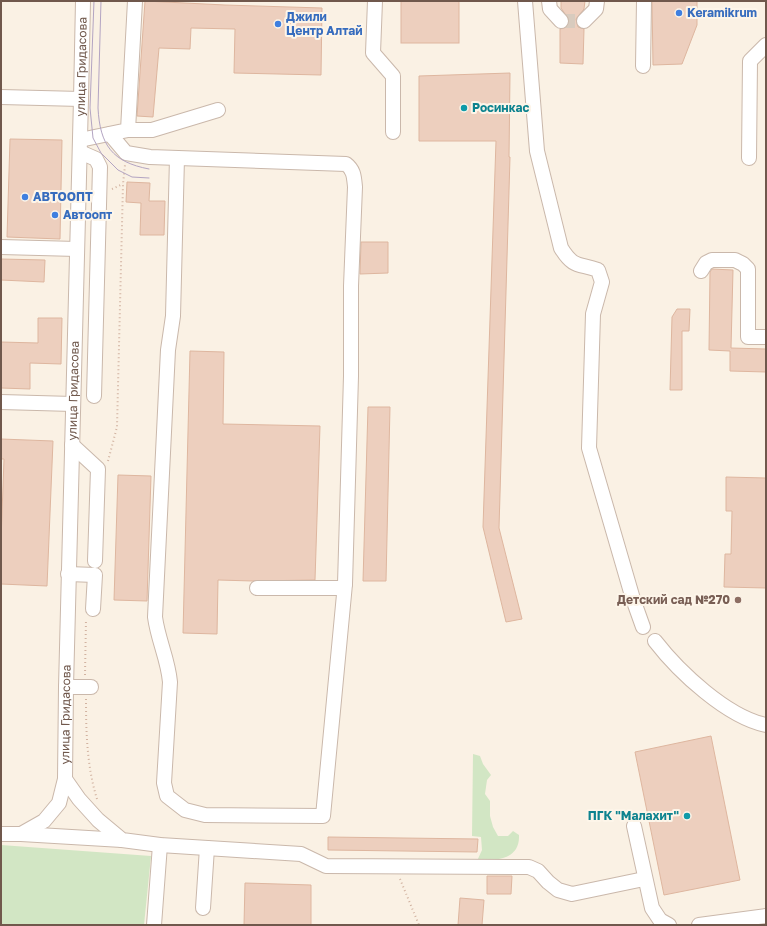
<svg xmlns="http://www.w3.org/2000/svg" width="767" height="926" font-family="'Golos Text',sans-serif">
<style>
.green{fill:#d2e6c4}
.building{fill:#edcfbe;stroke:#deb69f}
.lines{fill:none;stroke-linecap:round;stroke-linejoin:round}
.minor-tunnel{stroke:#d8cbbe;stroke-width:14;stroke-dasharray:14 7;stroke-linecap:butt}
.minor-casing{stroke:#cab8ab;stroke-width:16}
.path{stroke:#d2b3a1;stroke-width:2;stroke-dasharray:1 3;stroke-linecap:butt}
.minor{stroke:#fff;stroke-width:14}
.tram{stroke:#b3a4c2;stroke-width:1}
.shop-dot{fill:#3f7fe0;stroke:#fdf5e9;stroke-width:1.5}
.culture-dot{fill:#0f9aa8;stroke:#fdf5e9;stroke-width:1.5}
.education-dot{fill:#8d6e63;stroke:#fdf5e9;stroke-width:1.5}
.labels{text-anchor:middle;stroke-width:4;stroke-linejoin:round;paint-order:stroke}
.shop-label{font-size:12px;font-weight:bold;fill:#366cbe;stroke:#fdf5e9;text-anchor:start}
.street-label{font-size:12px;fill:#70584c;stroke:#fdf5e9}
.culture-label{font-size:12px;font-weight:bold;fill:#0d838f;stroke:#fdf5e9;text-anchor:start}
.education-label{font-size:12px;font-weight:bold;fill:#785e54;stroke:#fdf5e9;text-anchor:end}
</style>
<rect width="100%" height="100%" fill="#faf1e4"/>
<!-- green -->
<g class="green">
<path d="M473 754 480 756 483 764 491 775 487 780 485 794 490 801V816L493 827 498 836H508L513 831 519 835C520 860 497 860 477 861L482 850 481 837 472 836Z"/>
<polygon points="1,845 151,856 144,925 1,925"/>
</g>
<!-- building -->
<g class="building">
<polygon points="145,1 225,5 322,8 321,75 234,73 235,29 191,28 190,49 159,48 153,117 137,116"/>
<rect x="401" y="1" width="58" height="42"/>
<polygon points="561,1 585,1 584,9 576,19 578,27 584,29 583,64 560,63 560,29 567,27 569,20 561,8"/>
<polygon points="652,1 697,1 697,25 682,64 653,65"/>
<polygon points="510,73 509,157 510,157 499,528 522,619 506,622 483,527 496,141 419,141 419,76"/>
<polygon points="10,139 62,140 60,239 7,237"/>
<polygon points="127,182 150,183 149,201 165,201 164,235 140,235 141,203 126,202"/>
<polygon points="361,242 388,242 388,273 360,274"/>
<polygon points="1,259 45,260 44,282 1,280"/>
<polygon points="712,269 733,270 731,348 766,349 766,372 730,371 730,351 709,350 710,272"/>
<polygon points="677,309 690,309 689,331 682,331 682,390 670,390 672,317"/>
<polygon points="38,318 62,318 61,364 30,363 30,389 1,388 1,342 38,343"/>
<polygon points="190,351 224,352 223,424 320,426 315,580 253,581 218,580 217,634 183,633"/>
<polygon points="368,407 390,407 386,581 363,581"/>
<polygon points="1,439 53,441 47,586 1,584 1,541 4,459 1,459"/>
<polygon points="118,475 151,476 147,601 114,600"/>
<polygon points="726,477 766,478 766,588 724,587 725,554 731,554 732,511 726,511"/>
<polygon points="711,736 740,880 664,895 635,752"/>
<polygon points="328,837 478,839 477,852 328,850"/>
<polygon points="487,876 512,876 511,894 487,894"/>
<polygon points="245,883 311,885 311,925 244,925"/>
<polygon points="460,898 484,900 482,925 458,925"/>
</g>
<g class="lines">
<!-- minor-tunnel -->
<polyline class="minor-tunnel" points="561,21 584,21"/>
<!-- minor casing -->
<g class="minor-casing">
<g id="minor">
<polyline points="375,1 373,53 393,76 393,132"/>
<path d="M525 1 537 151 561 248C574 269 579 263 598 270L602 282 593 314 589 448 633 599 643 627"/>
<polyline points="549,1 550,9 561,21"/>
<polyline points="584,21 596,9 597,1"/>
<polyline points="643,66 644,1"/>
<polyline points="1,97 81,99"/>
<polyline points="128,130 152,130 218,110"/>
<path d="M110 134 126 153 150 157 346 164C354 170 354 177 355 187L351 286V376L345 584 342 588H257"/>
<polyline points="80,140 128,130 135,1"/>
<polyline points="80,152 96,159 100,167 94,396"/>
<path d="M177 158 173 316 168 350 155 617C158 640 168 659 170 682L164 783 167 796 185 810 205 815 323 816 345 584"/>
<polyline points="749,158 750,61 766,45"/>
<polyline points="1,247 77,249"/>
<polyline points="701,271 706,263 712,260 735,260 743,264 748,269 748,337 766,337"/>
<polyline points="1,402 73,404"/>
<polyline points="72,445 98,469 95,561"/>
<polyline points="68,574 95,575 93,609"/>
<path d="M655 641C679 672 727 717 766 725"/>
<polyline points="66,687 91,687"/>
<polyline points="65,779 79,799 98,820 122,840 160,845 301,854 326,866 529,867 538,871 548,882 558,890 572,894 644,879"/>
<polyline points="634,826 652,908 660,920 669,925"/>
<path id="s1" d="M1 834H21L44 821 59 803 65 779 66 687 81 99 83 1"/>
<polyline points="21,834 122,840"/>
<polyline points="203,908 207,848"/>
<polyline points="154,925 160,845"/>
<polyline points="699,925 766,916"/>
</g>
</g>
<!-- path -->
<g class="path">
<polyline points="112,189 123,184"/>
<polyline points="108,461 117,427 123,184 125,165"/>
<polyline points="85,675 86,619"/>
<path d="M86 699C86 733 87 767 97 799"/>
<polyline points="400,879 419,925"/>
</g>
<!-- minor -->
<use href="#minor" class="minor"/>
<!-- tram -->
<g class="tram">
<polyline points="94,1 90,108 93,138 101,153 118,170 132,177 149,178"/>
<path d="M101 1 98 108C100 145 112 162 149 169"/>
</g>
</g>
<!-- markers -->
<g class="shop-dot">
<circle cx="679" cy="13" r="4"/>
<circle cx="278" cy="24" r="4"/>
<circle cx="25" cy="197" r="4"/>
<circle cx="55" cy="215" r="4"/>
</g>
<g class="culture-dot">
<circle cx="464" cy="108" r="4"/>
<circle cx="687" cy="816" r="4"/>
</g>
<circle class="education-dot" cx="738" cy="600" r="4"/>
<g class="labels">
<!-- shop labels -->
<g class="shop-label">
<text x="687" y="17">Keramikrum</text>
<text x="286" y="21">Джили<tspan x="286" dy="14">Центр Алтай</tspan></text>
<text x="33" y="201">АВТООПТ</text>
<text x="63" y="219">Автоопт</text>
</g>
<!-- street labels -->
<g class="street-label">
<text dy="4" stroke="none"><textPath href="#s1" startOffset="807">улица Гридасова</textPath></text>
<text dy="4" stroke="none"><textPath href="#s1" startOffset="483">улица Гридасова</textPath></text>
<text dy="4" stroke="none"><textPath href="#s1" startOffset="159">улица Гридасова</textPath></text>
</g>
<!-- culture labels -->
<g class="culture-label">
<text x="472" y="112">Росинкас</text>
<text x="679" y="820" text-anchor="end">ПГК "Малахит"</text>
</g>
<!-- education labels -->
<g class="education-label">
<text x="730" y="604">Детский сад №270</text>
</g>
</g>
<!-- border -->
<rect width="767" height="926" fill="none" stroke="#70584c" stroke-width="4"/>
</svg>
